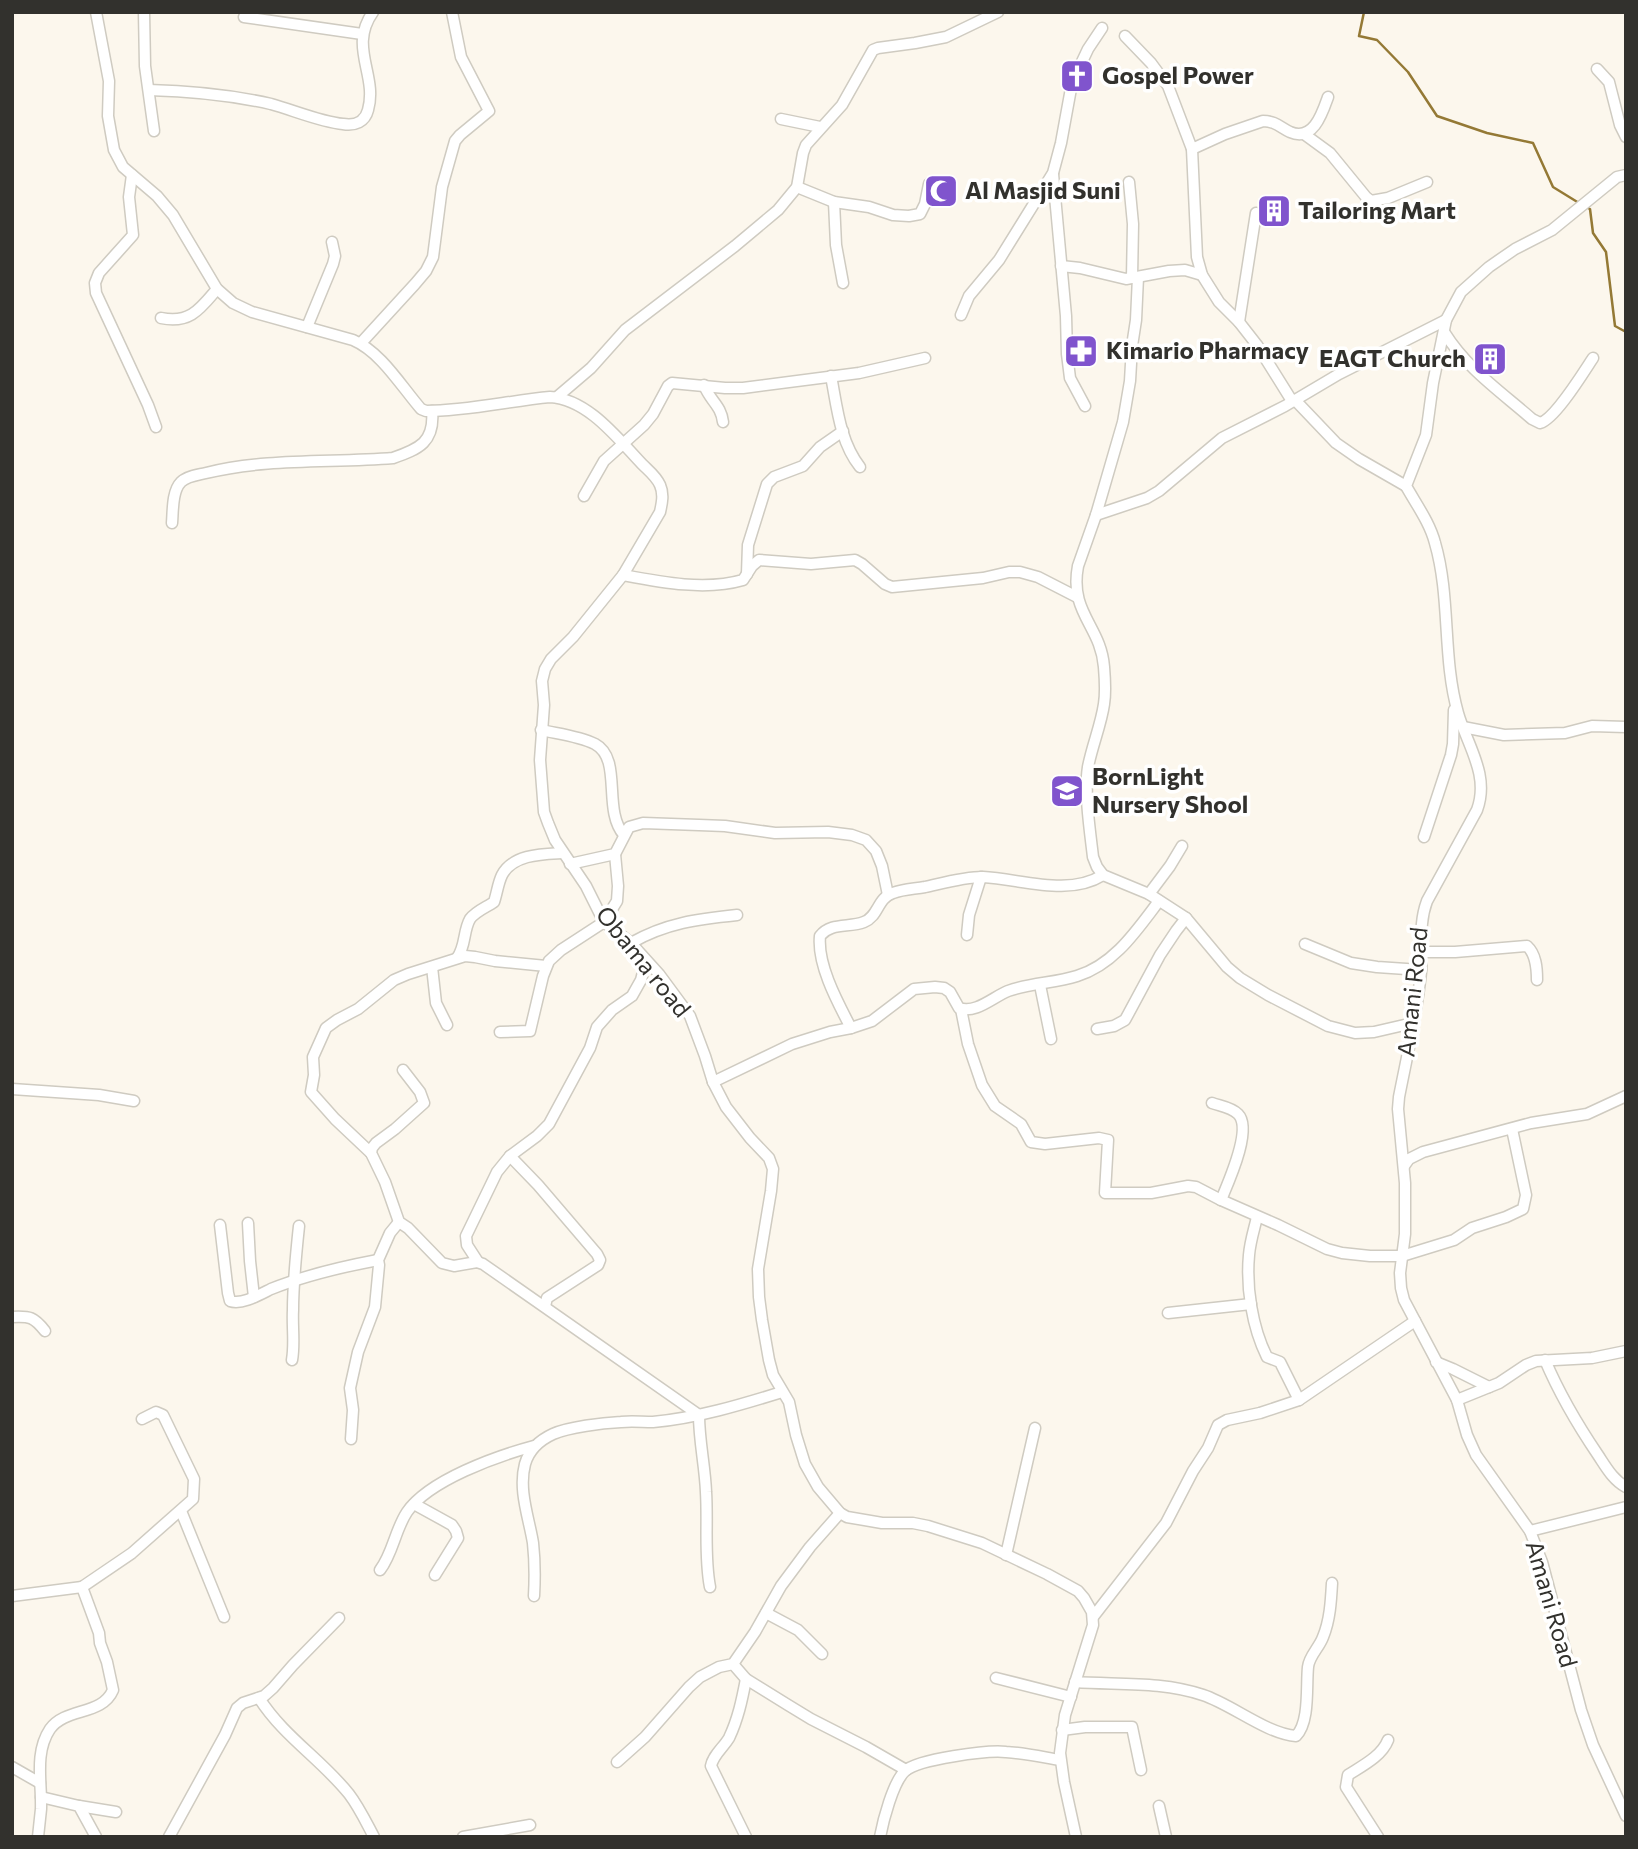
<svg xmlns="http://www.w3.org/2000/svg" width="1638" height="1849" font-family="Commissioner,sans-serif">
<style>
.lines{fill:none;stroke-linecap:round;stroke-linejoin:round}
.stream{stroke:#947935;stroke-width:2.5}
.minor-casing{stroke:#cfcbc1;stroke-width:13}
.minor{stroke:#fff;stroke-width:10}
.labels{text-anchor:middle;stroke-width:7;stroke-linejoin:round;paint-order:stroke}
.poi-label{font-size:24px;font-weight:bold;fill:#32312d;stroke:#fff;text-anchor:start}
.street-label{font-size:24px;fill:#32312d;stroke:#fff}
</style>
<rect width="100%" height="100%" fill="#fcf7ed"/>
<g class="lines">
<!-- stream -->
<g class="stream">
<polyline points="1364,12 1359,36 1377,40 1408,72 1437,116 1487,133 1533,143 1553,187 1579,203"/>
<polyline points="1584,206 1590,209 1593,233 1606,252 1615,326 1626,332"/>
</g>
<!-- minor casing -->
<g class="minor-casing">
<g id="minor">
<path d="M96 12 109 81 108 116 114 150 123 167 157 196 173 215 217 289 233 303 252 312 353 340C381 352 401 386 421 409L426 411C467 411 508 401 550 397 588 399 618 439 642 464 649 471 656 476 660 485 664 494 662 503 660 512L623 575 573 637 551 659 545 669 542 681 544 705 540 760 544 812 548 823 555 840 586 886 604 922 631 943 659 974 690 1016 705 1056 713 1082 726 1107 750 1138 769 1158 773 1169 771 1191 758 1269 759 1297 762 1320 769 1360 773 1375 789 1402 796 1435 805 1464 818 1487 840 1513 847 1517 882 1523H913L928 1526 982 1543 1047 1574 1078 1591 1084 1598 1092 1612 1093 1625 1065 1715 1060 1753 1064 1782 1076 1837"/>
<polyline points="144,12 145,66 154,131"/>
<polyline points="244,17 362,34"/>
<polyline points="1125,36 1151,63 1168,86 1192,149 1197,257 1202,275 1219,302 1239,322 1257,345 1292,401"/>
<polyline points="1597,69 1609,82 1620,125 1626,137"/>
<path d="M149 90C189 91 231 95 271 104 293 110 321 122 343 124 355 126 365 122 368 110 378 75 348 47 373 12"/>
<polyline points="781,119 820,127"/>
<polyline points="1304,134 1330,153 1366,197 1371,201 1388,198 1427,182"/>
<path d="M1192 149 1225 134 1263 121C1275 121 1280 127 1290 132 1313 142 1322 114 1328 97"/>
<polyline points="1053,174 1066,316 1067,354 1070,378 1085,406"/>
<polyline points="132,175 129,197 133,235 99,273 95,283 96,293 148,405 156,427"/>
<path d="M1626 175 1617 177 1552 230 1515 249 1489 267 1461 292 1446 320 1433 383 1426 435 1406 486C1416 504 1430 523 1435 543 1451 598 1442 657 1458 713 1467 745 1490 775 1477 810L1427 901C1418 925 1423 947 1421 972 1417 1014 1407 1056 1399 1097L1398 1109 1405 1183V1234L1400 1273 1401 1288 1404 1300 1457 1400 1467 1435 1476 1455 1530 1531 1542 1562 1581 1710 1593 1745 1626 1816"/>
<polyline points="1129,182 1133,224 1132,278"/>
<polyline points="797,187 834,202 869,207 893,215 909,216 920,214 925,204 929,184"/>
<polyline points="834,202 836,245 843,283"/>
<polyline points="1061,266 1080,268 1126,279 1169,271 1185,270 1202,275"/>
<path d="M1138 277 1136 320 1132 346 1130 381 1123 422 1096 515 1078 566C1069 613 1101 626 1104 667 1105 679 1106 692 1104 704 1101 725 1092 746 1088 767 1084 792 1090 831 1093 857L1097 867 1103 875 1149 894 1186 918 1227 967 1240 978 1268 995 1328 1026 1355 1033 1374 1032 1413 1023"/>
<polyline points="961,315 969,296 999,260 1053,173 1061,143 1072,83 1088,49 1102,28"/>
<path d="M161 318C190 324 200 309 217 289"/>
<polyline points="1239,322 1256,213"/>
<polyline points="307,327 333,264 335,256 332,242"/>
<path d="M1444 332C1467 369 1500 391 1532 419L1540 423C1555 419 1583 373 1593 358"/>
<polyline points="361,343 415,284 426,271 433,257 442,187 455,141 460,135 489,111 461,57 452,12"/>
<path d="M831 376C837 407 840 442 860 467"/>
<path d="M704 385C710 401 721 405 723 422"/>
<polyline points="557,397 591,368 625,330 735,246 778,210 797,187 803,153 806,145 842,105 873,50 878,48 915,43 946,37 998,12"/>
<polyline points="1295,400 1336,443 1359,459 1406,486"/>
<polyline points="584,496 604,461 644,425 653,414 668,386 672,383 725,388 743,388 859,373 925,358"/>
<polyline points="1096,515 1147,498 1159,491 1222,438 1285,406 1339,374 1446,320"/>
<path d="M172 523C173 511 172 491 181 482 187 476 198 475 206 473 267 458 330 463 393 458 419 449 435 442 432 411"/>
<polyline points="747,574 748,545 767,484 774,477 803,466 820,447 843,431"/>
<path d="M623 575C660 582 705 591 743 580L752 566 759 560 811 564 855 560 862 564 885 584 892 587 983 578 1009 572H1020L1038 577 1077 597"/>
<polyline points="1463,727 1504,735 1565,733 1592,726 1626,727"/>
<path d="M541 730C559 734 579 736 595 744 623 759 602 810 624 835"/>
<polyline points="1424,837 1451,755 1453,744 1454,710"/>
<polyline points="570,864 615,854 629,827 643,823 699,825 725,826 775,833 828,832 852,835 866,840 876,851 882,866 888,895"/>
<polyline points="1149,894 1170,866 1182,846"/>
<polyline points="967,935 969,915 981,877"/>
<path d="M631 943C666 923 698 919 737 915"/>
<polyline points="1305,944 1351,963 1377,967 1421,970"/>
<path d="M1421 952H1455L1527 946C1536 954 1537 968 1537 980"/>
<path d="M457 958C466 946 463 931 470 919 476 911 487 907 494 902 497 893 498 883 502 875 513 854 543 854 562 853"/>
<polyline points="432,967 436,1003 447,1025"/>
<polyline points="1040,985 1051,1039"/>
<polyline points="961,1009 968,1044 982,1085 995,1106 1021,1124 1031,1142 1045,1144 1099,1138 1108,1140 1105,1193 1151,1193 1188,1186 1196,1187 1221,1200 1278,1225 1327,1249 1342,1253 1370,1256 1402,1256 1454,1240 1472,1228 1506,1217 1523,1209 1526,1195 1512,1129"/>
<path d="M851 1028C838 1003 817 965 820 936 831 922 849 928 864 922 879 916 877 898 893 893 903 889 914 889 925 887 943 883 964 877 983 877 1021 879 1068 897 1103 875"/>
<polyline points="1097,1029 1114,1026 1125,1020 1160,955 1176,931 1186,918"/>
<polyline points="500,1032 530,1031 543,976 549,961 561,950 604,922 617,901 618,886 615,854"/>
<path d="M403 1070 420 1092 424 1103 395 1129 376 1143 372 1148 371 1153 385 1182 399 1222 408 1228 442 1263 454 1266 477 1262 483 1264 699 1415C699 1441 705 1466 706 1492 708 1524 704 1556 710 1587"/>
<path d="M713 1082 792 1044 830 1032 851 1028 872 1021 914 989 935 987 944 988 950 992 959 1008C976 1014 993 997 1008 991 1030 983 1055 983 1077 976 1114 965 1137 930 1159 901"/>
<polyline points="12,1089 99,1095 134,1101"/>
<path d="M1212 1103C1220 1106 1231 1107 1238 1114 1253 1129 1228 1183 1221 1200"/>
<polyline points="371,1153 335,1119 311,1092 314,1075 313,1057 326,1028 337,1020 358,1009 394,980 408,974 465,956 475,957 495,961 546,966"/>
<polyline points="510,1156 538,1185 597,1254 600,1260 598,1265 547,1298 545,1306"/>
<polyline points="1404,1166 1409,1159 1423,1152 1531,1123 1587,1114 1626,1096"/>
<path d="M1257 1217C1254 1230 1250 1242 1249 1255 1246 1287 1252 1327 1267 1357L1280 1362 1299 1400"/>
<polyline points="248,1223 250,1261 254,1297"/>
<path d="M220 1225 228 1293 230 1301C242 1305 259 1295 271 1289 306 1275 341 1267 378 1260"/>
<polyline points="478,1262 467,1245 466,1236 497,1172 510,1156 537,1136 549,1124 590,1048 597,1027 612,1010 632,996 641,980 646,961"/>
<polyline points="1168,1313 1251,1304"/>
<path d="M12 1317C30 1316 34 1317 45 1331"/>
<path d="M292 1360C295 1343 292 1327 293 1310 293 1282 296 1254 299 1226"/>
<path d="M1545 1360C1559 1393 1577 1424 1598 1455 1606 1467 1613 1480 1626 1487"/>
<polyline points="1436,1362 1453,1369 1489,1387"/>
<polyline points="1457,1400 1499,1383 1526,1365 1536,1361 1592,1358 1626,1351"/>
<polyline points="351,1439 353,1410 350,1388 358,1352 375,1307 379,1265 378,1260 390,1233 399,1222"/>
<polyline points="414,1504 452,1525 456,1531 458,1538 435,1575"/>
<polyline points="181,1511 224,1617"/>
<polyline points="1530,1531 1626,1507"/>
<polyline points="1006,1555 1035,1428"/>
<path d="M380 1570C393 1553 395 1530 407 1512 429 1480 497 1456 534 1446"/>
<polyline points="12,1596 82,1587"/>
<path d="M534 1596C535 1578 535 1561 533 1543 529 1518 518 1490 525 1464 529 1450 540 1440 553 1434 569 1427 602 1423 621 1422 631 1421 642 1422 653 1422 697 1418 740 1405 782 1392"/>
<polyline points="766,1613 798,1630 822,1654"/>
<polyline points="1093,1617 1166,1523 1193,1471 1208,1448 1218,1425 1227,1420 1260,1413 1299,1400 1415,1321"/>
<polyline points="733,1664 746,1679 788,1705 811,1719 866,1747 906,1770"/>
<polyline points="996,1678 1071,1697"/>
<path d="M746 1679C742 1700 738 1719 729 1738 723 1748 713 1755 711 1766L746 1837"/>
<path d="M1075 1682C1118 1685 1162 1681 1203 1695 1231 1704 1267 1734 1296 1736 1310 1722 1306 1686 1308 1667 1309 1656 1319 1648 1323 1637 1330 1620 1331 1601 1332 1583"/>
<path d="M259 1698C284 1737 321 1759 349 1794 359 1807 366 1822 374 1837"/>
<polyline points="1062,1730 1085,1727 1132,1727 1141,1770"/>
<polyline points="617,1762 645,1737 689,1687 700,1677 719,1667 733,1664 755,1632 781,1586 810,1547 840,1513"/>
<polyline points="12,1767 40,1783"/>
<polyline points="41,1797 79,1806 96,1837"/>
<polyline points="79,1806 116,1812"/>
<polyline points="1159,1806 1166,1837"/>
<path d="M38 1837C39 1828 40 1819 41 1809 42 1783 34 1753 50 1729 66 1707 102 1716 113 1690L107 1662 100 1643 99 1633 82 1587 132 1553 193 1499 194 1479 163 1415 156 1412 142 1419"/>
<polyline points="169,1837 225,1735 237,1708 243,1703 264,1696 273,1688 293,1665 339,1618"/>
<polyline points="463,1837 530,1825"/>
<path d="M880 1837C883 1821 893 1782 905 1771 918 1759 988 1750 1006 1752 1024 1753 1042 1757 1060 1760"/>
<path d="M1378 1837 1346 1787 1348 1775C1362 1766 1382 1756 1388 1740"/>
</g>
</g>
<!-- minor -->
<use href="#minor" class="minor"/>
</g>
<!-- icons -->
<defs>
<g id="church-square" transform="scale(1.75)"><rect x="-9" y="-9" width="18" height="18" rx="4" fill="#8054cd" stroke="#fff"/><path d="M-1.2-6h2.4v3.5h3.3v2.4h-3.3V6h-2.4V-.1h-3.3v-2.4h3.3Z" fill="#fff"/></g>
<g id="mosque-square" transform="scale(1.75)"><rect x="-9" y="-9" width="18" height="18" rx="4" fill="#8054cd" stroke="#fff"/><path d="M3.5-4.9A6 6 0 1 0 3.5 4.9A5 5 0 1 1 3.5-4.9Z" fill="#fff"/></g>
<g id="building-square" transform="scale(1.75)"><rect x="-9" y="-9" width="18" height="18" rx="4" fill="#8054cd" stroke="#fff"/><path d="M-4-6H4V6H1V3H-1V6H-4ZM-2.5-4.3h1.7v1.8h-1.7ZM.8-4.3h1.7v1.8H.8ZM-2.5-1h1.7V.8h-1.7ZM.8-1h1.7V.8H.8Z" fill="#fff"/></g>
<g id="pharmacy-square" transform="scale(1.75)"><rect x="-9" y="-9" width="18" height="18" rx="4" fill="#8054cd" stroke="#fff"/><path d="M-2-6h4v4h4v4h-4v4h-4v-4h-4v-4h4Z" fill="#fff"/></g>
<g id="school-square" transform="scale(1.75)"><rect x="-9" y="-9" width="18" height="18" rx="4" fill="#8054cd" stroke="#fff"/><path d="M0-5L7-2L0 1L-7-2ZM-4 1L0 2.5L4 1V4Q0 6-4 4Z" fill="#fff"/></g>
</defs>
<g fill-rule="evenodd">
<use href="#church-square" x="1077" y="76"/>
<use href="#mosque-square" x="941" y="191"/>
<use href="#building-square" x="1274" y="211"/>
<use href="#pharmacy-square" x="1081" y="351"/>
<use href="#building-square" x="1490" y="359"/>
<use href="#school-square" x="1067" y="791"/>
</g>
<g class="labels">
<!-- poi labels -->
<g class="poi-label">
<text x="1102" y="84">Gospel Power</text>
<text x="965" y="199">Al Masjid Suni</text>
<text x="1298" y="219">Tailoring Mart</text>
<text x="1106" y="359">Kimario Pharmacy</text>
<text x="1466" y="367" text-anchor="end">EAGT Church</text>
<text x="1092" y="785">BornLight<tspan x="1092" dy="28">Nursery Shool</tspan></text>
</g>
<!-- street labels -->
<g class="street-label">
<text transform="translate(643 962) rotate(51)" y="8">Obama road</text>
<text transform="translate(1413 992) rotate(-84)" y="8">Amani Road</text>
<text transform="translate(1551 1604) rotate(74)" y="8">Amani Road</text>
</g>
</g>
<!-- border -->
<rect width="1638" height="1849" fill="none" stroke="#32312d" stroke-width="28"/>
</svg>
